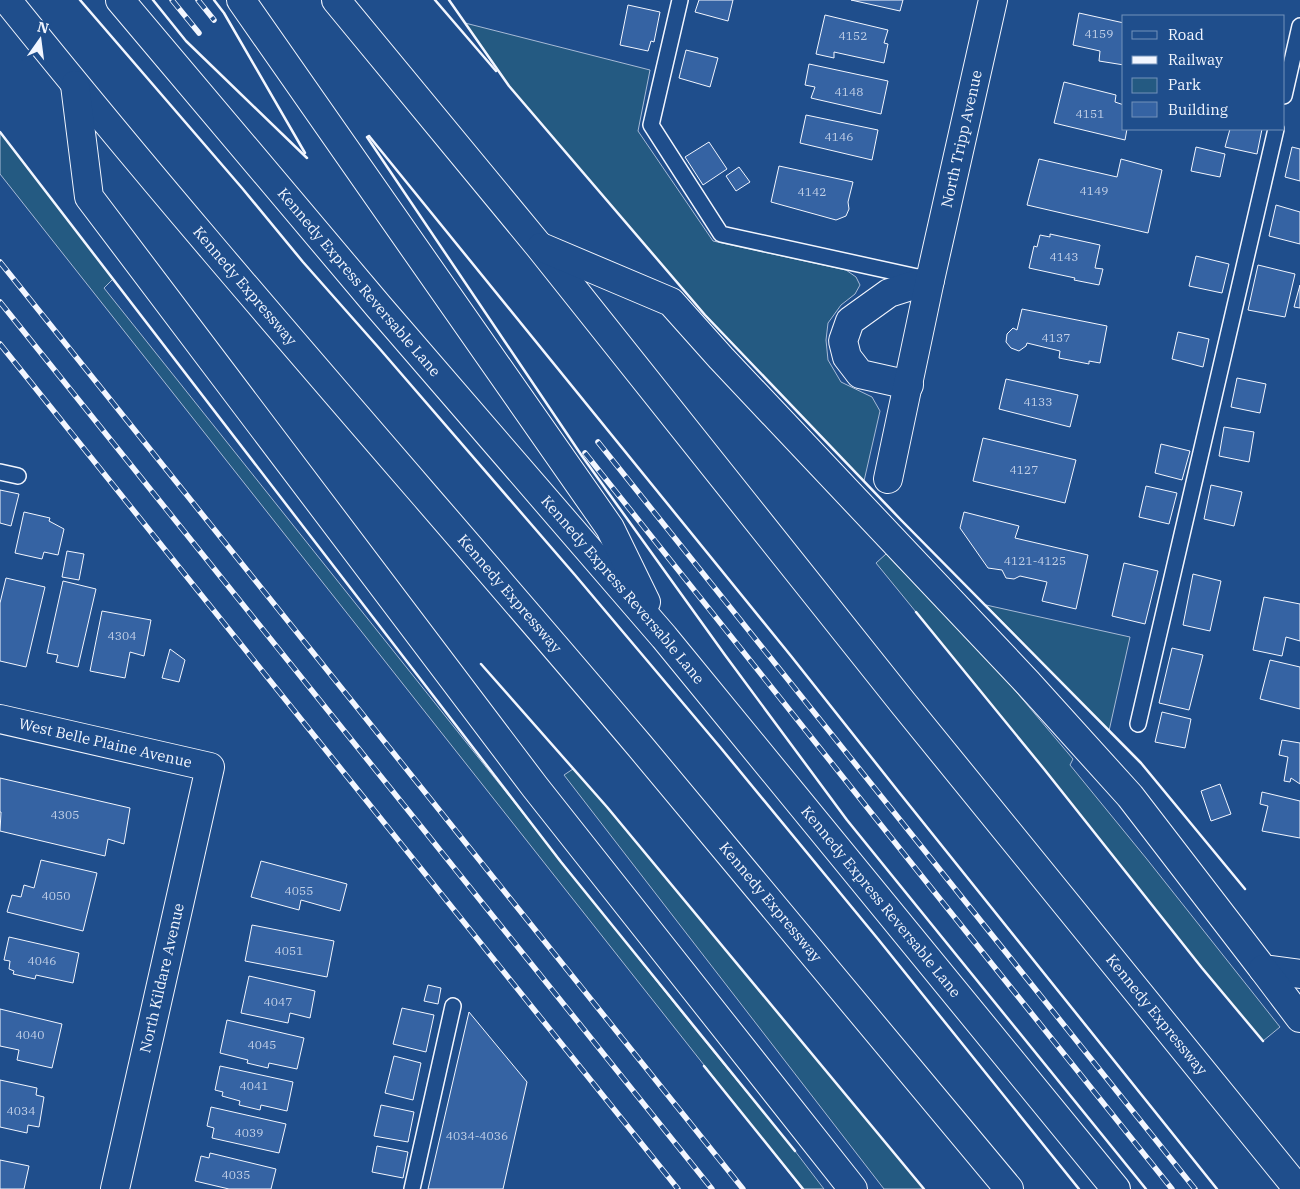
<svg xmlns="http://www.w3.org/2000/svg" width="1300" height="1189" font-family="'IBM Plex Serif',serif">
<style>
.green{fill:#245a82;stroke:#a8bbd7}
.building{fill:#3563a3;stroke:#f2f6ff}
.lines{fill:none;stroke-linecap:round;stroke-linejoin:round}
.service-casing{stroke:#f2f6ff;stroke-width:18}
.minor-casing{stroke:#f2f6ff;stroke-width:30}
.motorway-casing{stroke:#f2f6ff;stroke-width:30}
.service{stroke:#1f4e8c;stroke-width:15}
.minor{stroke:#1f4e8c;stroke-width:28}
.motorway{stroke:#1f4e8c;stroke-width:28}
.rail-casing{stroke:#f2f6ff;stroke-width:5.5}
.rail{stroke:#1f4e8c;stroke-width:4;stroke-dasharray:11;stroke-linecap:butt}
.wall{stroke:#f2f6ff;stroke-width:2.5}
.labels{text-anchor:middle;stroke-width:4;stroke-linejoin:round;paint-order:stroke}
.number-label{font-size:12px;fill:#c3d1e8}
.street-label{font-size:15px;fill:#f2f6ff;stroke:#1f4e8c}
</style>
<rect width="100%" height="100%" fill="#1f4e8c"/>
<!-- green -->
<g class="green">
<polygon points="465,23 650,70 638,131 713,241 846,270 856,277 860,285 855,294 841,305 828,323 826,340 828,360 841,382 872,397 880,411 864,481 705,315 509,86"/>
<polygon points="0,132 113,279 104,288 698,1033 795,1151 824,1189 802,1189 0,174"/>
<polygon points="886,554 997,669 1073,759 1070,765 1146,858 1280,1027 1263,1041 1202,968 1044,769 876,563"/>
<polygon points="986,605 1130,637 1109,731"/>
<polygon points="573,769 607,807 924,1189 884,1189 564,775"/>
</g>
<!-- building -->
<g class="building">
<polygon points="699,0 733,0 728,21 695,12"/>
<polygon points="851,0 903,0 900,11"/>
<polygon points="628,5 660,12 654,42 651,41 648,51 620,45"/>
<polygon points="1079,13 1124,23 1124,65 1099,61 1100,51 1073,45"/>
<polygon points="825,15 888,30 884,43 888,44 884,63 834,52 834,58 816,54"/>
<polygon points="686,50 718,58 710,87 679,78"/>
<polygon points="809,64 888,81 881,114 811,98 815,87 805,85"/>
<polygon points="1064,82 1116,95 1115,102 1124,105 1124,129 1127,129 1125,140 1054,123"/>
<polygon points="806,115 878,130 872,160 800,143"/>
<polygon points="1230,129 1262,129 1257,154 1225,147"/>
<polygon points="709,142 727,169 703,185 685,157"/>
<polygon points="1196,147 1225,154 1220,177 1191,171"/>
<polygon points="1292,147 1300,149 1300,181 1285,177"/>
<polygon points="1039,159 1117,177 1121,159 1162,170 1148,233 1027,205"/>
<polygon points="779,166 853,182 848,202 849,209 846,216 836,220 771,202"/>
<polygon points="739,167 750,182 736,191 726,176"/>
<polygon points="1276,205 1300,212 1300,244 1269,236"/>
<polygon points="1050,234 1100,245 1095,268 1103,269 1099,285 1074,280 1075,278 1029,268 1034,246 1037,247 1040,235 1050,237"/>
<polygon points="1196,256 1229,264 1222,293 1189,286"/>
<polygon points="1258,265 1295,274 1285,317 1248,310"/>
<polygon points="1300,285 1300,308 1294,307"/>
<polygon points="1022,309 1107,326 1100,363 1089,361 1089,364 1059,358 1060,351 1027,343 1026,346 1019,351 1011,348 1006,342 1007,334 1013,328 1017,330"/>
<polygon points="1178,332 1209,339 1203,367 1172,359"/>
<polygon points="1237,378 1266,384 1260,413 1231,407"/>
<polygon points="1006,379 1078,395 1070,427 999,409"/>
<polygon points="1224,427 1254,432 1249,462 1219,456"/>
<polygon points="983,438 1076,460 1065,503 973,481"/>
<polygon points="1161,444 1190,451 1182,480 1155,473"/>
<polygon points="1211,485 1242,492 1234,526 1204,519"/>
<polygon points="1146,486 1177,493 1169,524 1139,517"/>
<polygon points="0,490 19,494 11,526 0,523"/>
<polygon points="24,512 50,518 49,521 64,529 58,555 44,552 42,559 15,553"/>
<polygon points="964,512 1019,526 1015,538 1088,555 1076,609 1042,601 1047,582 1020,576 1014,579 1006,578 1002,570 988,568 960,528"/>
<polygon points="67,551 84,554 79,580 62,577"/>
<polygon points="1124,563 1158,571 1145,624 1112,616"/>
<polygon points="1193,574 1221,581 1210,631 1183,625"/>
<polygon points="6,578 45,587 26,667 0,661 0,603"/>
<polygon points="63,581 96,589 78,667 56,662 58,655 47,653"/>
<polygon points="1264,597 1300,604 1300,641 1286,637 1282,656 1253,650"/>
<polygon points="102,611 151,620 144,656 130,652 125,678 90,671"/>
<polygon points="1172,648 1203,655 1189,710 1159,703"/>
<polygon points="170,649 185,660 179,682 162,678"/>
<polygon points="1270,660 1300,667 1300,709 1260,699"/>
<polygon points="1162,712 1191,719 1185,748 1155,742"/>
<polygon points="1282,740 1300,743 1300,784 1291,778 1290,782 1284,781 1288,757 1279,755"/>
<polygon points="0,778 130,808 124,844 108,839 105,856 0,831 1,812 0,812"/>
<polygon points="1220,784 1231,814 1211,821 1201,791"/>
<polygon points="1262,792 1300,801 1300,838 1262,831 1268,806 1260,804"/>
<polygon points="41,860 97,873 83,931 7,912 12,895 21,897 24,885 34,888"/>
<polygon points="261,861 347,884 340,911 301,900 299,910 251,897"/>
<polygon points="252,925 334,941 327,977 245,961"/>
<polygon points="9,937 79,953 73,983 36,975 35,979 13,974 14,971 9,969 10,961 4,960"/>
<polygon points="249,976 315,991 310,1018 290,1013 288,1023 241,1013"/>
<polygon points="428,985 441,988 438,1004 424,1001"/>
<polygon points="402,1008 434,1015 426,1052 393,1044"/>
<polygon points="0,1009 62,1024 52,1068 17,1060 19,1050 0,1046"/>
<polygon points="469,1012 527,1082 503,1189 428,1189"/>
<polygon points="227,1020 304,1038 297,1069 269,1063 268,1068 247,1063 248,1060 220,1053"/>
<polygon points="394,1056 421,1063 413,1100 385,1093"/>
<polygon points="220,1066 293,1082 287,1111 261,1105 260,1110 239,1105 240,1101 222,1096 223,1092 215,1090"/>
<polygon points="0,1080 37,1088 36,1095 44,1097 39,1127 28,1125 27,1133 0,1127"/>
<polygon points="381,1105 414,1112 408,1142 374,1136"/>
<polygon points="211,1107 286,1124 279,1153 212,1138 214,1128 207,1126"/>
<polygon points="377,1146 408,1152 403,1178 372,1172"/>
<polygon points="210,1153 276,1169 271,1189 229,1189 195,1181 201,1156 209,1158"/>
<polygon points="0,1160 29,1166 24,1189 0,1189"/>
</g>
<g class="lines">
<!-- service casing -->
<g class="service-casing">
<g id="service">
<polyline points="680,0 651,125 721,234 922,278"/>
<polyline points="1284,96 1300,26"/>
<polyline points="0,472 18,476"/>
<polyline points="1138,724 1276,129"/>
<polyline points="412,1189 453,1006"/>
</g>
</g>
<!-- minor casing -->
<g class="minor-casing">
<g id="minor">
<polyline points="909,385 860,374 847,357 843,341 850,321 889,293 930,280"/>
<path id="s1" d="M888 479 930 280 993 0"/>
<path id="s2" d="M0 719 210 767 115 1189"/>
</g>
</g>
<!-- motorway casing -->
<g class="motorway-casing">
<g id="motorway">
<path id="s3" d="M7 0C211 254 428 496 639 745 763 892 885 1041 1009 1189"/>
<path id="s4" d="M120 0 379 307 664 637 1116 1189"/>
<polyline points="241,0 610,528 646,602"/>
<path id="s5" d="M336 0 539 246 903 703 1298 1189"/>
<polyline points="75,85 89,197 535,787 853,1189"/>
<polyline points="541,247 671,302 721,358 1027,682 1130,796 1263,969 1300,974"/>
<polyline points="1263,969 1300,1018"/>
</g>
</g>
<!-- service -->
<use href="#service" class="service"/>
<!-- minor -->
<use href="#minor" class="minor"/>
<!-- motorway -->
<use href="#motorway" class="motorway"/>
<!-- rail casing -->
<g class="rail-casing">
<g id="rail">
<polyline points="172,0 199,33"/>
<polyline points="198,0 214,20"/>
<polyline points="0,262 743,1189"/>
<polyline points="0,302 712,1189"/>
<polyline points="0,344 678,1189"/>
<polyline points="598,442 1195,1189"/>
<polyline points="585,453 924,879 1172,1189"/>
</g>
</g>
<!-- rail -->
<use href="#rail" class="rail"/>
<!-- wall -->
<g class="wall">
<polyline points="80,0 242,188 303,262 379,348 575,575 720,747 878,939 1079,1189"/>
<polyline points="153,0 186,41 307,158"/>
<polyline points="214,0 224,13 305,153"/>
<polyline points="435,0 496,71"/>
<polyline points="449,0 509,86 705,315 901,520 1141,763 1245,889"/>
<polyline points="0,132 561,862 795,1151"/>
<polyline points="369,136 791,656 898,791 1217,1189"/>
<polyline points="369,136 367,137 582,456 725,655 847,820 1146,1189"/>
<polyline points="916,612 1044,769 1202,968 1263,1041"/>
<polyline points="481,664 607,807 924,1189"/>
<polyline points="704,1066 803,1189"/>
</g>
</g>
<g class="labels">
<!-- number labels -->
<g class="number-label">
<text x="1099" y="38">4159</text>
<text x="853" y="40">4152</text>
<text x="849" y="96">4148</text>
<text x="1090" y="118">4151</text>
<text x="839" y="141">4146</text>
<text x="1094" y="195">4149</text>
<text x="812" y="196">4142</text>
<text x="1064" y="261">4143</text>
<text x="1056" y="342">4137</text>
<text x="1038" y="406">4133</text>
<text x="1024" y="474">4127</text>
<text x="1035" y="565">4121-4125</text>
<text x="122" y="640">4304</text>
<text x="65" y="819">4305</text>
<text x="299" y="895">4055</text>
<text x="56" y="900">4050</text>
<text x="289" y="955">4051</text>
<text x="42" y="965">4046</text>
<text x="278" y="1006">4047</text>
<text x="30" y="1039">4040</text>
<text x="262" y="1049">4045</text>
<text x="254" y="1090">4041</text>
<text x="21" y="1115">4034</text>
<text x="249" y="1137">4039</text>
<text x="477" y="1140">4034-4036</text>
<text x="236" y="1179">4035</text>
</g>
<!-- street labels -->
<g class="street-label">
<text dy="5" stroke="none"><textPath href="#s1" startOffset="348">North Tripp Avenue</textPath></text>
<text dy="5" stroke="none"><textPath href="#s4" startOffset="370">Kennedy Express Reversable Lane</textPath></text>
<text dy="5" stroke="none"><textPath href="#s3" startOffset="372">Kennedy Expressway</textPath></text>
<text dy="5" stroke="none"><textPath href="#s4" startOffset="775">Kennedy Express Reversable Lane</textPath></text>
<text dy="5" stroke="none"><textPath href="#s3" startOffset="778">Kennedy Expressway</textPath></text>
<text dy="5" stroke="none"><textPath href="#s2" startOffset="108">West Belle Plaine Avenue</textPath></text>
<text dy="5" stroke="none"><textPath href="#s4" startOffset="1180">Kennedy Express Reversable Lane</textPath></text>
<text dy="5" stroke="none"><textPath href="#s3" startOffset="1182">Kennedy Expressway</textPath></text>
<text transform="translate(162 978) rotate(-77)" y="5">North Kildare Avenue</text>
<text dy="5" stroke="none"><textPath href="#s5" startOffset="1305">Kennedy Expressway</textPath></text>
</g>
</g>
<!-- legend -->
<rect x="1122" y="15" width="162" height="115" fill="#1f4e8c" stroke="#7391ba"/>
<rect x="1132" y="31" width="25" height="8" fill="#1f4e8c" stroke="#7391ba"/>
<text x="1168" y="40" font-size="15" fill="#f2f6ff">Road</text>
<rect x="1132" y="56" width="25" height="8" fill="#f2f6ff" stroke="#7391ba"/>
<text x="1168" y="65" font-size="15" fill="#f2f6ff">Railway</text>
<rect x="1132" y="78" width="25" height="15" fill="#245a82" stroke="#7391ba"/>
<text x="1168" y="90" font-size="15" fill="#f2f6ff">Park</text>
<rect x="1132" y="102" width="25" height="15" fill="#3563a3" stroke="#7391ba"/>
<text x="1168" y="115" font-size="15" fill="#f2f6ff">Building</text>
<!-- north arrow -->
<g transform="translate(40 40) rotate(14)" stroke="#1f4e8c" stroke-width="4" paint-order="stroke">
<path d="M0-4L9 19L0 12L-9 19Z" fill="#f2f6ff"/>
<text y="-8" font-size="14" font-weight="bold" text-anchor="middle" fill="#f2f6ff">N</text>
</g>
</svg>
